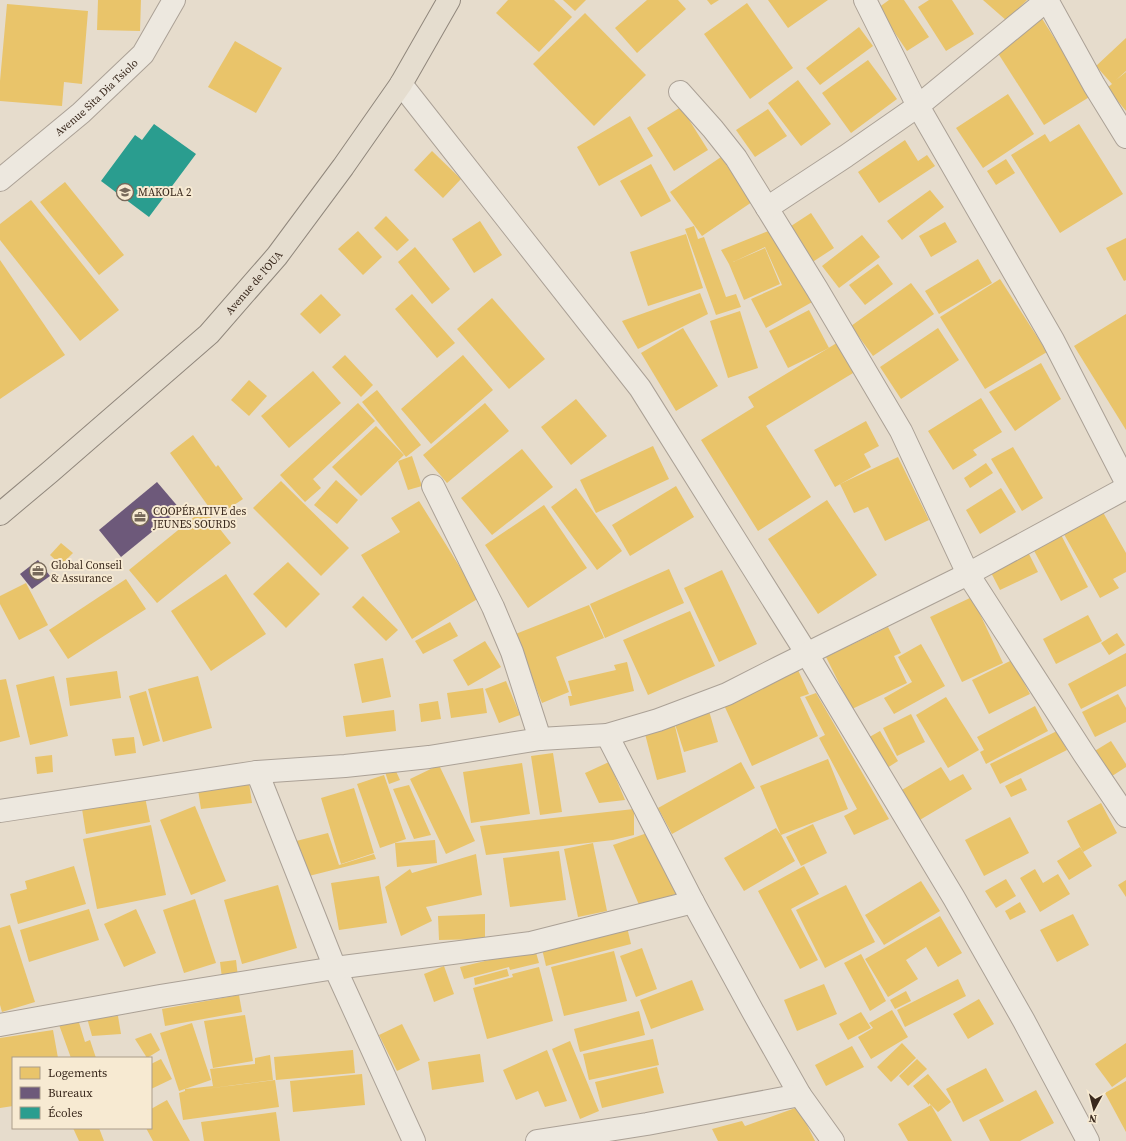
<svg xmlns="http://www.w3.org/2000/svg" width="1126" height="1141" font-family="'Source Serif 4',serif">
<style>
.homes{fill:#e9c46a}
.offices{fill:#6d597a}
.schools{fill:#2a9d8f}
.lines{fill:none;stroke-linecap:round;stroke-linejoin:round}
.street-casing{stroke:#aba196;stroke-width:24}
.primary-casing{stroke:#90877c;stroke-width:24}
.street{stroke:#ede8df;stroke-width:22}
.primary{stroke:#e5ddcf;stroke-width:22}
.labels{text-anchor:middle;stroke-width:4;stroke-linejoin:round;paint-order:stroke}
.street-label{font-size:11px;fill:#3a291d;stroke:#f7ead2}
.poi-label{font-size:11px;fill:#3a291d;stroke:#f7ead2;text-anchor:start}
</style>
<rect width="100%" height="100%" fill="#e6dccc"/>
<!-- homes -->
<g class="homes">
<polygon points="98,0 141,0 140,31 97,30"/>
<polygon points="508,0 554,0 572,17 539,52 496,13"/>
<polygon points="563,0 586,0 575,11"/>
<polygon points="647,0 678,0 686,9 637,53 615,28"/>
<polygon points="707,0 719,0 711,5"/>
<polygon points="768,0 828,0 788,28"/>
<polygon points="889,0 904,0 929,37 907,51 878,8"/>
<polygon points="929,0 952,0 974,34 946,51 918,7"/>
<polygon points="983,0 1027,0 1007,21"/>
<polygon points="747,3 793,68 750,99 704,34"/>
<polygon points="7,4 88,11 82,84 64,82 62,106 0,101 0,81"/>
<polygon points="585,13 646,75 594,126 533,64"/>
<polygon points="1041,17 1091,96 1044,125 994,47"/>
<polygon points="859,27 873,46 820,85 806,68"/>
<polygon points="1126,38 1126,71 1116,80 1126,72 1126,111 1107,88 1112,84 1096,66"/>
<polygon points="235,41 282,68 256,113 208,87"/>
<polygon points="868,60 897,99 851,133 822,93"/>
<polygon points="798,80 831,124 801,146 768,103"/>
<polygon points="1008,94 1034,134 983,168 956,128"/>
<polygon points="681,107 708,150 674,171 647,128"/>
<polygon points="768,109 787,136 755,157 736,130"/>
<polygon points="630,116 653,156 599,186 577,147"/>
<polygon points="1079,124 1123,194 1060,233 1011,155 1045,134 1050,142"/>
<polygon points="905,140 918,161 927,155 935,166 879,203 858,172"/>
<polygon points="432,151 461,179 443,198 414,170"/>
<polygon points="721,157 752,202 702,236 670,192"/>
<polygon points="1006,159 1015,173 996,185 987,171"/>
<polygon points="651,164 671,201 641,217 620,181"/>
<polygon points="65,182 124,255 99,275 40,202"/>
<polygon points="930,190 944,207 902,240 887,221"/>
<polygon points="31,200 119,310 80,341 0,240 0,224"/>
<polygon points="811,213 834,248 811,263 788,228"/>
<polygon points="386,216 409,240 397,251 374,228"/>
<polygon points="480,221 502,255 474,273 452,239"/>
<polygon points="945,222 957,242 931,257 919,236"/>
<polygon points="694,226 698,239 704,237 726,297 736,294 741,307 716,315 685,229"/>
<polygon points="771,230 814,301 766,328 751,299 782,285 765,247 733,262 765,248 780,284 744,300 729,264 721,250"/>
<polygon points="358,231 382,257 363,275 338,249"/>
<polygon points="686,234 703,288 648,306 630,252"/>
<polygon points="862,235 880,257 839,288 822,266"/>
<polygon points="1126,238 1126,280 1124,281 1106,248"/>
<polygon points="415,247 450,289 432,304 398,262"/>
<polygon points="978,259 992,283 939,314 925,291"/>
<polygon points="0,260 65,355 0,399"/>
<polygon points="878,264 893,284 865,305 849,285"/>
<polygon points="1000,279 1047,352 985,389 940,317"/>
<polygon points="911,283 934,314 873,356 851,326"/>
<polygon points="700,293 708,314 638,349 622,321"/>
<polygon points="321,294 341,315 320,334 300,314"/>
<polygon points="412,294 455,343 437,358 395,309"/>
<polygon points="492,298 545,359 509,389 457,329"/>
<polygon points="809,310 829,348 788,368 769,331"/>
<polygon points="740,311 758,368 728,378 710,321"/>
<polygon points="1126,314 1126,430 1074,346"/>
<polygon points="683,328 718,386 676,411 641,353"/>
<polygon points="938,328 959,360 901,399 880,367"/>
<polygon points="840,341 858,370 766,426 811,497 758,531 701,440 754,407 748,397"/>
<polygon points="345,355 373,385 361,397 332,367"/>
<polygon points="463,355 493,390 431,444 401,409"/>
<polygon points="1041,363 1061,399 1015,431 989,392"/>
<polygon points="313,371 341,403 289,448 261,416"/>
<polygon points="249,380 267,396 249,416 231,400"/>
<polygon points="377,390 421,445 406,457 362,402"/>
<polygon points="981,398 1002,432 973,450 977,455 953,470 928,431"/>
<polygon points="576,399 607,436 571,465 541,427"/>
<polygon points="358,403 375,421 313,479 321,488 305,502 280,475"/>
<polygon points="485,403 509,431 447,483 423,455"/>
<polygon points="866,421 879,446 864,454 871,467 835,487 814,450"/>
<polygon points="376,426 404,455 361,496 332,467"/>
<polygon points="193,435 216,467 218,465 243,499 216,517 170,453"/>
<polygon points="653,446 669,479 596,513 580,480"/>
<polygon points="1013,447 1043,498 1022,511 991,459"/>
<polygon points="522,449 553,487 492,535 461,498"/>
<polygon points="412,456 422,486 408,490 398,461"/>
<polygon points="898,457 929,520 885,541 868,507 854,513 840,484"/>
<polygon points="986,463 993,473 970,488 964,478"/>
<polygon points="336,480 358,500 337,524 314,505"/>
<polygon points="281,481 349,548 321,576 253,508"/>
<polygon points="676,486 694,517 630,556 612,525"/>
<polygon points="576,488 622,551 597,570 551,507"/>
<polygon points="1001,488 1016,512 980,534 966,510"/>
<polygon points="827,500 877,575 818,614 768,539"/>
<polygon points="419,501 479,598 412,639 361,555 400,532 391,518"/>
<polygon points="544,505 587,568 528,608 485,545"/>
<polygon points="1100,507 1126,553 1126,572 1113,579 1119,588 1100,598 1061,529"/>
<polygon points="204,509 231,543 157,603 129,570"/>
<polygon points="1059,531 1088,587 1061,601 1031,545"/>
<polygon points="61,543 73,553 61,565 50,555"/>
<polygon points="1025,546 1038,572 1000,590 987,565"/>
<polygon points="288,562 320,594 286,628 253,594"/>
<polygon points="669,569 684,603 605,638 590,604"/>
<polygon points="722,570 757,644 719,662 684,588"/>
<polygon points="226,574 266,634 211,671 171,611"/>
<polygon points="126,579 146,609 68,659 49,630"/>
<polygon points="26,583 48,625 19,640 0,604 0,596"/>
<polygon points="363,596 398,630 386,641 352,607"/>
<polygon points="972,597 1003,663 962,682 930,617"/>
<polygon points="589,605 604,638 556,657 569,692 542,703 528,668 513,635"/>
<polygon points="690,611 715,666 648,695 623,640"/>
<polygon points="1088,615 1102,641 1056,664 1043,639"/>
<polygon points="450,622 458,636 423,654 415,641"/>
<polygon points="888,627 901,653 894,656 907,683 852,709 826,657"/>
<polygon points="1117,633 1125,645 1109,655 1101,643"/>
<polygon points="485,641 501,667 468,686 453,660"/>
<polygon points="921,644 945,686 894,714 884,698 912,682 898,657"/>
<polygon points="1126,653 1126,686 1081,709 1068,684"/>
<polygon points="383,658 391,697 362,703 354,664"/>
<polygon points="1012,660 1030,694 989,714 972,680"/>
<polygon points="627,662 634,691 570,706 568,696 572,696 568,681 616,670 614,665"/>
<polygon points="798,670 809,694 800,697 818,736 752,766 723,703"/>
<polygon points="117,671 121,698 70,706 66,678"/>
<polygon points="54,676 68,736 30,745 16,685"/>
<polygon points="198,676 212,728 163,742 148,689"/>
<polygon points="6,679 20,737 0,742 0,680"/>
<polygon points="506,681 520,715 499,723 485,689"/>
<polygon points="483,688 487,713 451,718 447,693"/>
<polygon points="146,691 160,741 143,746 129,696"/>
<polygon points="816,693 889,819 854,835 844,816 857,809 819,738 825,735 805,697"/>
<polygon points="1118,694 1126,708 1126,722 1095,737 1082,712"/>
<polygon points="946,697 979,750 948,768 916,715"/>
<polygon points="438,701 441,719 421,722 419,704"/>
<polygon points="707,704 718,742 684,752 672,715"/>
<polygon points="1035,706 1048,731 986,764 980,752 984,750 977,737"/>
<polygon points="394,710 396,731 346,737 343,716"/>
<polygon points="911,714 925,742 897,756 883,728"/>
<polygon points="674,722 686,772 657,780 644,730"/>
<polygon points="880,731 898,761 884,770 866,739"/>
<polygon points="1057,731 1067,750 1000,784 990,764"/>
<polygon points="134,737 136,753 115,756 112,739"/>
<polygon points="1111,741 1126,764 1126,767 1109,778 1093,752"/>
<polygon points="553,753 562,812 540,815 531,756"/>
<polygon points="52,755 53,772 37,774 35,757"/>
<polygon points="828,759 848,809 781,835 795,861 744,891 724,858 776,828 781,835 760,786"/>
<polygon points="609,762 625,800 599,803 585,773"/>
<polygon points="741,762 755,788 672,834 658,808"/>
<polygon points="522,763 530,814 471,823 463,772"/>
<polygon points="439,765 475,841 446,854 410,779"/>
<polygon points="941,767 950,781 963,774 972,789 913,824 895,794"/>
<polygon points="395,769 400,780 389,784 385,772"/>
<polygon points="384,775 406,839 380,848 357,784"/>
<polygon points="1021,778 1027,790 1011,797 1005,786"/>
<polygon points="249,783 252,803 201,809 198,790"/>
<polygon points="409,785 431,835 414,839 393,789"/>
<polygon points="354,788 374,853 341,864 321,798"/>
<polygon points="145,797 150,822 86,834 82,809"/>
<polygon points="1101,803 1117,833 1083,852 1067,821"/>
<polygon points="195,806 226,881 191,895 160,820"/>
<polygon points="634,809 634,835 613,840 486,855 480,826"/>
<polygon points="1010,817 1029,853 984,876 965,840"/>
<polygon points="813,824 827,853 801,866 786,837"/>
<polygon points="151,825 166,895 97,909 83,839"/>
<polygon points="650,832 681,892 640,907 613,845"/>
<polygon points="328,833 339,865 374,854 376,859 309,876 296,841"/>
<polygon points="435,840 437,863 397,867 395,843"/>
<polygon points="593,843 607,911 578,917 564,849"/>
<polygon points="1080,847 1092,866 1069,880 1057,861"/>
<polygon points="559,851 566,900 510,907 503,858"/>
<polygon points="476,854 482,895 426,907 432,921 401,936 385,887 410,869 412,873"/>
<polygon points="74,866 86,904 18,924 10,894 27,889 25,881"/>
<polygon points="804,866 819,894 791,909 818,960 800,969 758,891"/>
<polygon points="1035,869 1043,883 1058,874 1070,894 1040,912 1020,878"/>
<polygon points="379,876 387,923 339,930 331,883"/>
<polygon points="1006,879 1016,896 996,908 985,891"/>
<polygon points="1126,880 1126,897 1118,885"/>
<polygon points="921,881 940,911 884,945 865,915"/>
<polygon points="278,885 297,948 242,964 224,900"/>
<polygon points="846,885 875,942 825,968 796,910"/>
<polygon points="195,899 216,963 184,973 163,910"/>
<polygon points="1020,902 1026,912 1010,920 1005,911"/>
<polygon points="89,909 99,940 29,962 20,930"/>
<polygon points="136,909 156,953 124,967 104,924"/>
<polygon points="485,914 485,939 439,940 438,916"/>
<polygon points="1073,914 1089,945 1057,962 1040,930"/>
<polygon points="940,916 962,953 938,967 926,947 906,960 918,979 888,997 865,959"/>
<polygon points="10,925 35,1002 2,1012 0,1005 0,928"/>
<polygon points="627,927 631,944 546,966 542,949"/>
<polygon points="642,948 657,989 636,997 620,956"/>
<polygon points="535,949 539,963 510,970 509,967 464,979 460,967"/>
<polygon points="614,951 627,1001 564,1016 551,967"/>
<polygon points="861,954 886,1001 870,1011 844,963"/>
<polygon points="236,960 238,977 222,978 220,962"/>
<polygon points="444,966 454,994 434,1002 424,974"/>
<polygon points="539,967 553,1021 487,1039 473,988 513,977 512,974"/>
<polygon points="507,969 509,976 475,985 474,978"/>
<polygon points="958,979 966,996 905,1027 897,1010"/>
<polygon points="692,980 704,1010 651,1029 640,1000"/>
<polygon points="824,984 837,1014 797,1031 784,1000"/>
<polygon points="906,991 911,1001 895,1009 890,1000"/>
<polygon points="239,995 242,1012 165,1026 162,1009"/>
<polygon points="979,999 994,1024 968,1039 953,1014"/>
<polygon points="892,1010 908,1037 871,1059 858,1037 873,1028 869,1023"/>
<polygon points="639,1011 645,1035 580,1052 574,1029"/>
<polygon points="861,1012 871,1028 848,1040 839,1024"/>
<polygon points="245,1015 253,1061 213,1068 204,1021"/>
<polygon points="77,1016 85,1042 90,1040 96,1058 71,1058 58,1022"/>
<polygon points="118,1016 121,1034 92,1036 87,1018"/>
<polygon points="192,1023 211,1080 179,1091 160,1033"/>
<polygon points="402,1024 420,1060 397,1071 379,1035"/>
<polygon points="53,1030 58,1058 13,1058 13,1106 0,1108 0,1038"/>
<polygon points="151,1033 160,1050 147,1058 135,1039"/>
<polygon points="653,1039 659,1065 589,1080 583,1054"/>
<polygon points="570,1041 599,1111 580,1119 552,1049"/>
<polygon points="902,1043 916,1058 891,1082 877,1067"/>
<polygon points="1126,1043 1126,1077 1112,1087 1095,1064"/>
<polygon points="852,1046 864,1067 826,1086 815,1065"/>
<polygon points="353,1050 355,1073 276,1080 274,1057"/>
<polygon points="547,1050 567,1101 545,1107 538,1091 516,1100 503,1070"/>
<polygon points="480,1054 484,1082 432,1090 428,1062"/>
<polygon points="270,1055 273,1080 197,1090 275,1080 279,1107 183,1120 179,1093 185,1091 185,1089 213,1086 210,1069 255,1064 255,1058"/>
<polygon points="161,1059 172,1079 151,1089 151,1064"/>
<polygon points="917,1059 927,1069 908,1086 899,1076"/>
<polygon points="657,1067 664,1093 602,1108 595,1082"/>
<polygon points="986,1068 1004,1101 963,1122 946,1089"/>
<polygon points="362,1074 365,1105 293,1112 290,1081"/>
<polygon points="928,1074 951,1102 938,1112 929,1103 929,1105 913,1086"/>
<polygon points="1126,1081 1126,1132 1105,1093"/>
<polygon points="1036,1090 1054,1123 1020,1141 990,1141 979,1120"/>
<polygon points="167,1100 190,1141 153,1141 146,1128 151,1128 151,1109"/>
<polygon points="931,1105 952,1141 908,1141 898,1124"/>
<polygon points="798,1107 815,1141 718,1141 712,1129 742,1121 745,1126"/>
<polygon points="276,1112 280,1141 204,1141 201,1122"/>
<polygon points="73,1128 99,1128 104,1141 79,1141"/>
</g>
<!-- offices -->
<g class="offices">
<polygon points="157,482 180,509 121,557 99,530"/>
<polygon points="38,560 50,576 32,589 20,574"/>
</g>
<!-- schools -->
<polygon class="schools" points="154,124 196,154 149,217 101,181 135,135 142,140"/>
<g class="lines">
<!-- street casing -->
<g class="street-casing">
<g id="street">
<polyline points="865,0 918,106 1053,340 1126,482"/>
<polyline points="1047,0 1094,85 1126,137"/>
<polyline points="401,84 640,388 807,654 954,898 1024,1021 1088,1141"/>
<polyline points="680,92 713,129 736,158 767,208 817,289 901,431 968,574 1084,754 1126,816"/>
<path id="s1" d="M0 180 81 113 143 54 174 0"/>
<polyline points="767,208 846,156 918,106 1047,0"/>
<polyline points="433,486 493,607 512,652 540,739"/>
<polyline points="607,735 693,902 752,1010 800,1095 833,1141"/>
<polyline points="257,772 335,968 414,1141"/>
<polyline points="0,811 257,772 345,766 429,757 540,739 607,735 658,720 727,694 780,667 968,574 1126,488"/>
<polyline points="0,1025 160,996 335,968 531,943 693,902"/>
<polyline points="537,1141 647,1124 800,1095"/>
</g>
</g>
<!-- primary casing -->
<g class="primary-casing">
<g id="primary">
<path id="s2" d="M0 514 50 472 209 334 277 256 343 167 401 84 449 0"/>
</g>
</g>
<!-- street -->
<use href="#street" class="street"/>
<!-- primary -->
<use href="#primary" class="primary"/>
</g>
<!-- icons -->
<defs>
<g id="school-ring" transform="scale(0.9)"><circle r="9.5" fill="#f7ead2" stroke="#76685a" stroke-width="1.5"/><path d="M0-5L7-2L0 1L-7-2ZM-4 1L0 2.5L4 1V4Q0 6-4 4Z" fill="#76685a"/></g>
<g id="office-ring" transform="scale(0.9)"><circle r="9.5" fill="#f7ead2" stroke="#76685a" stroke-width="1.5"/><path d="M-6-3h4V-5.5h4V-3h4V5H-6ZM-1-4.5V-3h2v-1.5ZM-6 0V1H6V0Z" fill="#76685a"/></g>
</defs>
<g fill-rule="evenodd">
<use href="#school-ring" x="125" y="192"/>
<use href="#office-ring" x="140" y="517"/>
<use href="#office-ring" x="38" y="571"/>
</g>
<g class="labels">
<!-- street labels -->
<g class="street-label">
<text dy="4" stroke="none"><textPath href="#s1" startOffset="127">Avenue Sita Dia Tsiolo</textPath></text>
<text dy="4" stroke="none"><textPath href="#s2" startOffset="344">Avenue de l'OUA</textPath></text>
</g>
<!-- poi labels -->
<g class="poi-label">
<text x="138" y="196">MAKOLA 2</text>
<text x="153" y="515">COOPÉRATIVE des<tspan x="153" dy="13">JEUNES SOURDS</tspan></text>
<text x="51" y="569">Global Conseil<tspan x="51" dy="13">&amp; Assurance</tspan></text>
</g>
</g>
<!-- legend -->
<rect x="12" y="1057" width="140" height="72" fill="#f7ead2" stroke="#ab9d8a"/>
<rect x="20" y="1067" width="20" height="12" fill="#e9c46a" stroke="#ab9d8a"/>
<text x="48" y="1077" font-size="12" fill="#3a291d">Logements</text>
<rect x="20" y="1087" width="20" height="12" fill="#6d597a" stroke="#ab9d8a"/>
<text x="48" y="1097" font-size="12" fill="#3a291d">Bureaux</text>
<rect x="20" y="1107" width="20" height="12" fill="#2a9d8f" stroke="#ab9d8a"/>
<text x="48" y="1117" font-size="12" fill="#3a291d">Écoles</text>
<!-- north arrow -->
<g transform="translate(1094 1109) rotate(187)" stroke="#f7ead2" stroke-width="3" paint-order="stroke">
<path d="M0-3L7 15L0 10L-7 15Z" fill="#3a291d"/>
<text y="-6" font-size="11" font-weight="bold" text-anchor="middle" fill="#3a291d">N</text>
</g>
</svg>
